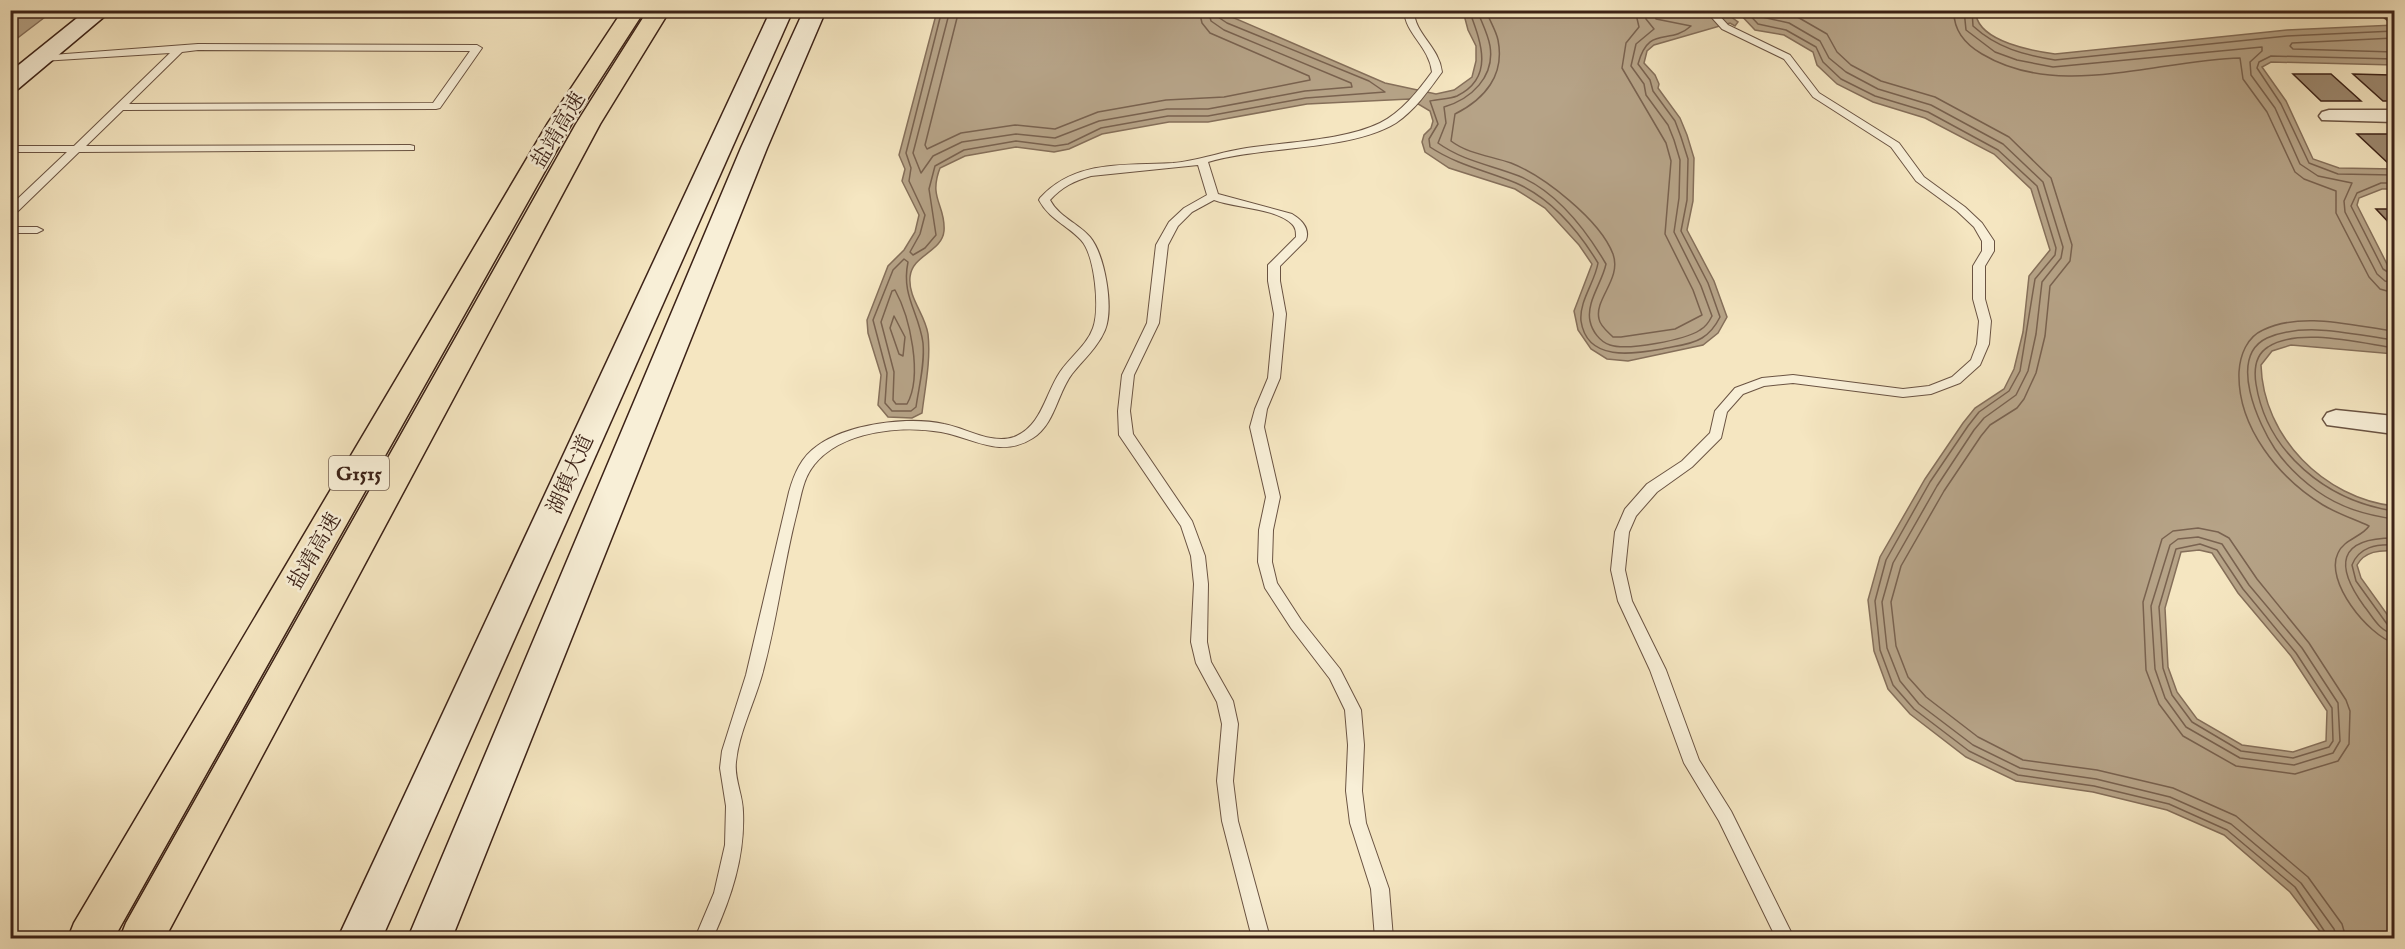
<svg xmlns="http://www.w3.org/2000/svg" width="2405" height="949" font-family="'IM FELL English','Noto Serif SC',serif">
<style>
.water{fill:#b6a387;stroke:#856f5a;stroke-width:1.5;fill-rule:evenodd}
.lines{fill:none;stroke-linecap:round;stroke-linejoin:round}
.shore{stroke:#79624f;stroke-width:1.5}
.building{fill:#9c886f;stroke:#3c2217;stroke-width:1.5}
.lane-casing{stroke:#6a5342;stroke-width:2}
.street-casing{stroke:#6a5342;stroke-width:3}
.secondary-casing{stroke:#3c2217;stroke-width:3}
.highway-casing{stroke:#3c2217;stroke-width:3}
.lane{fill:#f8efd7;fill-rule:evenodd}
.street{fill:#f8efd7;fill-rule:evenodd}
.secondary{fill:#f8efd7;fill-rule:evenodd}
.highway{fill:#f5e6c1;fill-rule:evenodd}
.labels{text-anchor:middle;stroke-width:5;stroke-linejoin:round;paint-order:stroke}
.shield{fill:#f8efd7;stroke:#746051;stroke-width:1.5}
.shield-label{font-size:20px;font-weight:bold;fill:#3c2217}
.street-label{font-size:21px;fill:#3c2217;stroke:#f8efd7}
</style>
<rect width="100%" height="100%" fill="#f5e6c1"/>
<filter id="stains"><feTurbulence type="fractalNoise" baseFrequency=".00333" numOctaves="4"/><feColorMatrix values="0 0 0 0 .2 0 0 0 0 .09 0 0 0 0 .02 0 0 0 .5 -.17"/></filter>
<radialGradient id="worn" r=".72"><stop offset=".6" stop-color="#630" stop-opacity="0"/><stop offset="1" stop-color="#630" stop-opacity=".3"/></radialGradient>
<!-- water -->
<g class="water">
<polygon points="11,10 53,10 53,11 11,43"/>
<path d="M1648 10C1674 17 1695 19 1722 15L1723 11 1738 22 1735 26 1730 23 1654 45 1647 51 1644 63 1655 75 1659 84 1658 88 1680 118 1687 135 1694 158 1693 201 1687 230 1714 281 1727 317 1718 333 1703 345 1628 361 1607 359 1591 349 1578 330 1574 311 1592 264 1579 245 1545 208 1515 189 1449 168 1425 152 1422 142 1424 135 1431 128 1433 121 1430 111 1410 99 1307 104 1208 122H1169L1102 134 1069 149 1054 152 1016 147 965 156 940 168C928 199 946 205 944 231 942 252 912 255 910 277 908 298 925 314 928 334 931 360 925 388 922 413L912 418 888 417 878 405 881 375 868 333 867 320 888 266 904 250 915 232 919 215 902 181 905 169 899 155 937 11H1218L1385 83 1436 94 1454 90 1472 77 1476 61V46L1468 30 1463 11Z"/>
<path d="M1737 11H1980L1976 15C1981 42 2033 51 2055 54L2287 30 2394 25V65L2271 62 2262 67 2286 101 2313 159 2339 168 2394 169V189H2382L2359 198 2357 205 2388 266 2394 272V354L2291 345 2272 351 2261 365C2263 437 2324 498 2394 506V551C2380 550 2365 551 2357 565L2361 578 2394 624V938H2325L2290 892 2224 835 2167 810 2093 792 2016 781 1966 757 1910 714 1888 689 1874 651 1868 600 1880 557 1925 479 1963 423 1975 408 2004 389 2014 369 2023 332 2029 276 2050 250 2031 189 1994 154 1925 118 1873 102 1837 84 1817 65 1813 52 1784 35 1755 30ZM2199 550 2212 553 2238 593 2291 656 2327 711 2326 741 2293 752 2242 745 2197 719 2177 692 2168 667 2165 608 2181 552Z"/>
</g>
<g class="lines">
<!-- shore -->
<g class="shore">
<polyline points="942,10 906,153 911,168 909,181 925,215 920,234 910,252 913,255 925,248 936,235 929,189 935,166 964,150 1016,141 1055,146 1068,144 1101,128 1168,116 1208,116 1306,98 1385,92 1369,81 1227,23 1218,17 1216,10"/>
<polyline points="950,10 913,153 921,173 933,156 962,142 1016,134 1055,138 1099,121 1167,109 1208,109 1305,91 1352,87 1351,83 1224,30 1211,21 1208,10"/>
<polyline points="959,10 925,145 927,149 961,133 1015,125 1055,129 1098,112 1166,100 1224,97 1310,80 1309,76 1210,33 1202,23 1199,10"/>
<path d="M1469 10C1480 40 1496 77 1457 96 1450 99 1438 99 1430 101L1438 124 1429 139 1430 147C1457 165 1487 171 1516 183 1552 199 1578 230 1598 263 1595 282 1579 301 1581 321 1587 362 1633 354 1662 349 1675 346 1691 345 1702 338 1710 333 1716 325 1720 317L1708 283 1681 231 1687 200 1688 159 1681 137 1675 121 1653 91 1650 80 1638 64C1649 24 1669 46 1691 26L1656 19 1652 10"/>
<path d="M1477 10C1481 21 1488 34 1490 46 1495 77 1471 99 1444 107L1446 123 1438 143C1463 161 1491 165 1519 176 1557 192 1586 230 1606 264 1602 283 1586 302 1590 321 1592 331 1600 342 1610 345 1627 351 1685 340 1700 330 1706 327 1709 322 1712 316L1701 286 1674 232 1679 198 1680 160 1674 140 1668 125 1646 95 1644 84 1631 66 1636 44 1654 29 1646 19 1644 10"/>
<path d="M1486 10C1489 20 1496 30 1498 40 1505 75 1485 99 1455 114L1451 141C1468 154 1491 156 1511 163 1544 176 1600 220 1613 254 1622 279 1594 299 1599 319 1600 326 1608 332 1613 337H1621L1675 329 1702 315 1693 290 1665 234 1671 161 1666 143 1622 68 1626 43 1639 27 1635 10"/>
<polyline points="1745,10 1758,24 1786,30 1816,47 1823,62 1841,79 1875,96 1928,112 1998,150 2037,186 2056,248 2055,255 2035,279 2020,371 2009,391 1979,412 1968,426 1930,482 1886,560 1875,601 1880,650 1893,685 1914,709 1969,751 2018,775 2094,786 2169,804 2227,830 2295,887 2329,938"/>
<polyline points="1755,10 1762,17 1789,23 1820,41 1829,58 1846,72 1878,89 1931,105 2003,144 2043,182 2063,247 2061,258 2042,282 2036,334 2028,371 2016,395 1984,418 1974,430 1937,486 1893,563 1882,602 1887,648 1900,681 1919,704 1973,745 2020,768 2096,779 2170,797 2231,824 2301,883 2334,929 2337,938"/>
<polyline points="1775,10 1794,15 1827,34 1837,52 1851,65 1881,81 1935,97 2009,137 2051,178 2072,245 2070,261 2050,286 2045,336 2036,373 2024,399 2017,408 1990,425 1981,436 1944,491 1901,566 1891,602 1896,646 1908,677 1926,697 1978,737 2023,760 2097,770 2173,788 2236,816 2308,877 2342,924 2346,938"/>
<path d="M1954 10C1953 31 1965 44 1982 54 2059 100 2156 60 2240 58L2243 79 2267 112 2295 172 2304 179 2336 191V213L2369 277 2380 289 2394 293"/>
<polyline points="1964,10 1966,30 1995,52 2017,60 2053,67 2262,47 2262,51 2250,62 2251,75 2275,108 2300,164 2318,176 2352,183 2344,201 2345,212 2377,274 2385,281 2394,283"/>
<path d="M1972 10 1973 26C1997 48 2024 55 2055 60L2287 36 2394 31"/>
<polyline points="2394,38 2292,43 2290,46 2293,49 2394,52"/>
<polyline points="2394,59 2271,56 2259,62 2257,68 2281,104 2309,163 2338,174 2394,175"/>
<polyline points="2394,183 2381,183 2357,193 2351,206 2383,269 2394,276"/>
<path d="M904 259 908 262C901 296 919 312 923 343 925 364 919 386 916 407L911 411H892L885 403 887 373 873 320 893 270Z"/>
<path d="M895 290C910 317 923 376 907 404H896L893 400 894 372 881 322 892 291Z"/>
<polygon points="894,316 905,337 903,356 899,354 890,328"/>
<path d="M2394 331C2353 326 2303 311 2263 330 2247 337 2240 355 2239 372 2237 427 2279 478 2323 505 2338 514 2354 519 2369 526 2362 537 2344 539 2338 553 2324 581 2368 635 2394 643"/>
<path d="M2394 340C2354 335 2306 321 2267 338 2227 357 2259 425 2275 449 2286 465 2302 480 2317 491 2341 508 2366 515 2394 519"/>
<path d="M2394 348C2360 343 2298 327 2268 347 2255 355 2254 371 2256 384 2267 453 2327 501 2394 511"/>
<polygon points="2198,528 2218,532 2229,538 2257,579 2309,643 2346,700 2350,711 2349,744 2338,761 2295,774 2236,766 2183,736 2159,704 2146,670 2143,602 2162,539 2173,531"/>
<polygon points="2198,537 2222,544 2249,585 2302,648 2338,703 2340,741 2333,753 2294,765 2240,758 2186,727 2165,698 2155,669 2151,606 2170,545 2178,539"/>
<path d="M2394 538C2337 538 2335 566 2364 606 2373 617 2379 631 2394 634"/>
<polygon points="2200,544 2217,550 2243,589 2296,653 2332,708 2333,741 2329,747 2293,758 2241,751 2192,722 2172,695 2163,668 2159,607 2176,549"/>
<path d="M2394 545C2376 544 2359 547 2352 565L2356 581 2387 624 2394 627"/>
</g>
</g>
<!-- building -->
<g class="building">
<polygon points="2293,74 2331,74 2361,101 2321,101"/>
<polygon points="2353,74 2391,75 2394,78 2394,101 2383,101"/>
<polygon points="2357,134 2394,134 2394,164 2389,164"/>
<polygon points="2376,209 2394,209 2394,228"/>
</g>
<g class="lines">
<!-- lane casing -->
<g class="lane-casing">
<g id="lane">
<path d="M1404 10H1414C1414 34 1439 46 1442 72 1429 90 1415 110 1396 123 1351 151 1261 146 1208 162L1218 194 1292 214C1302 220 1310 229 1306 240L1280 266V281L1286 314 1280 378 1267 409 1264 427 1280 497 1273 530 1272 562 1277 583 1301 620 1340 669 1361 710 1364 745 1362 791 1366 823 1389 889 1393 938H1375L1371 889 1350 823 1346 791 1348 745 1345 710 1330 679 1291 628 1265 588 1258 562 1259 530 1266 497 1250 427 1255 409 1268 378 1274 314 1268 281V265L1296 237C1296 232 1296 228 1292 224 1276 208 1235 208 1214 200L1192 212 1178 226 1168 245 1159 323 1134 375 1130 411 1133 434 1192 521 1205 556 1208 584 1207 642 1211 662 1233 701 1238 724 1233 781 1238 821 1270 938H1252L1222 821 1217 781 1222 724 1217 702 1196 663 1191 642 1194 584 1191 556 1181 526 1119 435 1118 411 1122 375 1147 323 1156 245 1169 222 1184 208 1207 195 1198 165 1091 176C1074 181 1062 187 1050 200 1059 217 1078 223 1090 237 1105 255 1114 308 1105 330 1098 347 1083 360 1072 374 1057 394 1055 424 1033 438 1001 459 973 438 941 432 901 425 841 431 814 465 803 478 801 497 797 512 783 566 777 622 762 675 754 704 739 732 736 762 734 779 743 795 743 812 745 857 731 898 713 938H695L714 893 725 845 726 806 720 768 722 751 746 675 789 492C794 474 801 457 817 446 847 424 908 416 944 424 966 428 992 445 1014 437 1042 426 1045 394 1060 372 1070 357 1087 345 1093 328 1100 309 1095 255 1081 240 1067 225 1049 219 1039 200L1040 198C1075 159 1126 166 1173 163 1196 161 1218 153 1241 149 1282 142 1343 141 1380 123 1402 112 1418 91 1432 72 1429 46 1405 34 1404 10Z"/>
<polygon points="1705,10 1714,10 1728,25 1790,55 1819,93 1899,143 1924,177 1965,207 1982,223 1994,241 1994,251 1985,266 1985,299 1991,321 1989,344 1980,365 1960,383 1931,394 1903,397 1793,383 1764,386 1743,394 1727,412 1721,438 1692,467 1657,492 1636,516 1629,532 1625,570 1632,601 1666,670 1699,760 1731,811 1794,938 1776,938 1719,821 1684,763 1650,670 1618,601 1611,570 1615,532 1625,509 1647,484 1682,461 1710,433 1715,411 1735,388 1762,378 1793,375 1903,389 1929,386 1952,377 1971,360 1977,344 1979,321 1973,299 1973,266 1982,251 1982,241 1974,227 1957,211 1916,181 1891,147 1813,97 1784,59 1722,29"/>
<path d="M198 44 477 45 482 48 440 108 436 109 123 110 86 146 410 145 414 146V150L79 152 14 215 10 216V206L67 152H10V146H74L170 53 42 61 37 58 39 56ZM198 50 470 51 433 103 129 104 182 52Z"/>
<polygon points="10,227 37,227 43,230 37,233 10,233"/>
</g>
</g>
<!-- street casing -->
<g class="street-casing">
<g id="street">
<polygon points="2376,10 2394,10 2394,21 2388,20"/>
<polygon points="2329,110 2394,110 2394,122 2322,120 2319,116 2322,112"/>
<polygon points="2336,410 2394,416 2394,434 2327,425 2323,419 2327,413"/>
</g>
</g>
<!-- secondary casing -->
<g class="secondary-casing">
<g id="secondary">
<polygon points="87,10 112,10 18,89 10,91 10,72"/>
<polygon points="771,10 793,10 382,938 338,938"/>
<polygon points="804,10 826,10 767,148 452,938 408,938 741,148"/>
</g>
</g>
<!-- highway casing -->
<g class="highway-casing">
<g id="highway">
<polygon points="623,10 645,10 572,123 114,938 68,938 74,923 548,123"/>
<polygon points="648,10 670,10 600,124 165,938 120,938 126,923 576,124"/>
</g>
</g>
<!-- lane -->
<use href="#lane" class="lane"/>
<!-- street -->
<use href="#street" class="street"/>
<!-- secondary -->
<use href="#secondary" class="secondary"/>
<!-- highway -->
<use href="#highway" class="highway"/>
</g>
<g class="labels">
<!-- shield labels -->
<rect class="shield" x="329" y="456" width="60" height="34" rx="4.5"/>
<g class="shield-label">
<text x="359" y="480">G1515</text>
</g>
<!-- street labels -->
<g class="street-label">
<text transform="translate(558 130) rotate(-59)" y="7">盐靖高速</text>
<text transform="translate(570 474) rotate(-66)" y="7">湖镇大道</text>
<text transform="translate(314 551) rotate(-60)" y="7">盐靖高速</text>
</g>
</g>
<!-- margin -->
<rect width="2405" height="949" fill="none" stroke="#f5e6c1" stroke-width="36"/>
<rect x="12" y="12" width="2381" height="925" fill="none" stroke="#3c2217" stroke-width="3"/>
<rect x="18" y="18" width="2369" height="913" fill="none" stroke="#3c2217" stroke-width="1.5"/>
<rect width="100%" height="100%" filter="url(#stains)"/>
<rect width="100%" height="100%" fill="url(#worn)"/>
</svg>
